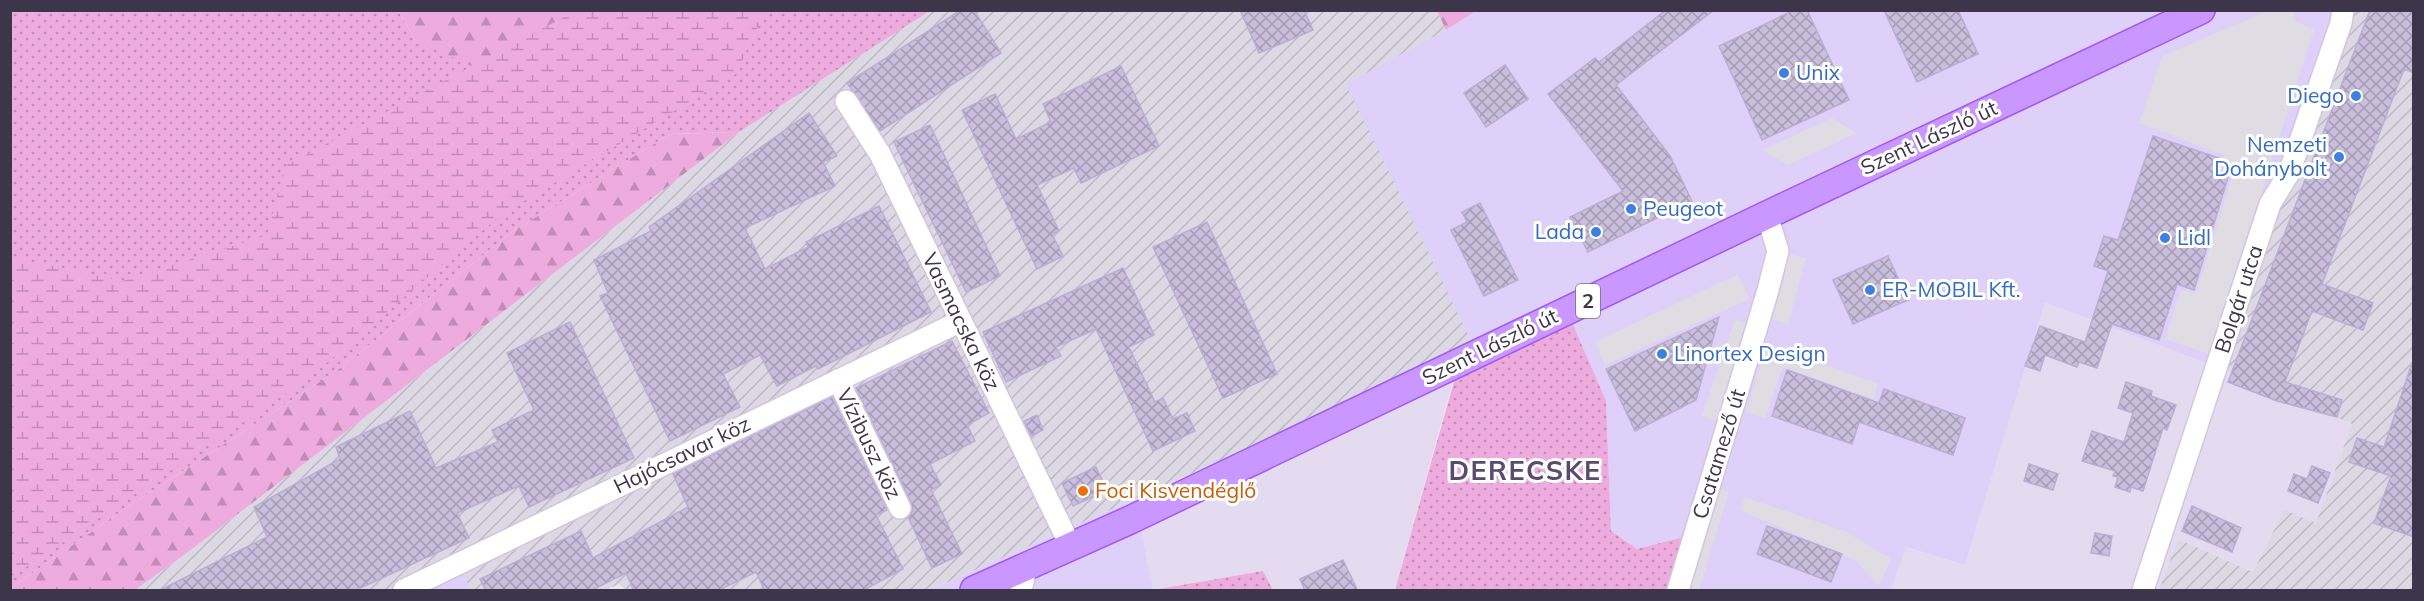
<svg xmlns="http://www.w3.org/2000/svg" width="2424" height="601" font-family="Mulish,sans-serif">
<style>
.residential{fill:#e5dbf1}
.commercial{fill:#ded0f9}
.industrial{fill:url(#industrial-furrows)}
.grass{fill:url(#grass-dots)}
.forest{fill:url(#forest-firs)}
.wetland{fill:url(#wetland-marsh)}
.parking{fill:#dfdce3}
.building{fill:url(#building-cross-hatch);stroke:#bcadd4;stroke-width:1.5}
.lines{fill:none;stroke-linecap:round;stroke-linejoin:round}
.minor-casing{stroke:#d1c5e0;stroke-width:24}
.major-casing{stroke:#a159f1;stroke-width:30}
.minor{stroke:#fff;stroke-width:21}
.major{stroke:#ca96ff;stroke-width:27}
.shop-dot{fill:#3f7fe0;stroke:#fff;stroke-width:2}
.food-dot{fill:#e8710a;stroke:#fff;stroke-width:2}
.labels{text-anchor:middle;stroke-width:6;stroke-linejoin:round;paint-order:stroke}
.shield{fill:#fff;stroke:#777280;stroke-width:1.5}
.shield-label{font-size:20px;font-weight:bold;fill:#3d3549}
.shop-label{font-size:21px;fill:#366cbe;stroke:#fff;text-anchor:start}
.street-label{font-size:21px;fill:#3d3549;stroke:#fff}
.food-label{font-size:21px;fill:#c56008;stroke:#fff;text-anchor:start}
.district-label{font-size:27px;font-weight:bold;letter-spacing:1.5px;fill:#584b6d;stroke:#fff}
</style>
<defs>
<pattern id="industrial-furrows" width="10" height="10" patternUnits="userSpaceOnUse" patternTransform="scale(1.5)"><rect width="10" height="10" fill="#dcd8e4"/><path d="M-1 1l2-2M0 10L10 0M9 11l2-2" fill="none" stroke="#bebac5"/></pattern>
<pattern id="grass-dots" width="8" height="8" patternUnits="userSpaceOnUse" patternTransform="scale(1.5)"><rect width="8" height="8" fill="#eeabde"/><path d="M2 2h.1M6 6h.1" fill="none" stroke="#c28cb6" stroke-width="1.8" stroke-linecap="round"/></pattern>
<pattern id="forest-firs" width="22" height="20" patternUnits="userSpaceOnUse" patternTransform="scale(1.5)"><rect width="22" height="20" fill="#eeabde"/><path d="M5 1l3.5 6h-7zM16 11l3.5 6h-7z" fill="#c28cb6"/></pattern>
<pattern id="wetland-marsh" width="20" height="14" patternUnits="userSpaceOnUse" patternTransform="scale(1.5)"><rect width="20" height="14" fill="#eeabde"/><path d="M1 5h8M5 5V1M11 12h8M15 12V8" fill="none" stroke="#c28cb6"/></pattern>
<pattern id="building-cross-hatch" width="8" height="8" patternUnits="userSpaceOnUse" patternTransform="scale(1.5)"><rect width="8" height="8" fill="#c9bedb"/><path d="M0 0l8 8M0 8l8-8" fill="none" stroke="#a49bb4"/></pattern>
</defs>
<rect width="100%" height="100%" fill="#ede7f5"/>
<!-- residential -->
<g class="residential">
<polygon points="2045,301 2217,367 2352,424 2316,523 2284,511 2253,572 2178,539 2159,590 1891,590 1905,547 1965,565"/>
<polygon points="1474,346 1457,371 1452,384 1395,590 1273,590 1263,571 1153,590 1135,500"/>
</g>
<!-- commercial -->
<g class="commercial">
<polygon points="1476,11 2337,11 2217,367 2045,302 1965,565 1906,547 1891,590 1686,590 1637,549 1611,531 1606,401 1474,346 1345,84 1446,30"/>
<polygon points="1135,499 1153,590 930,590"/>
<polygon points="462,571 471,590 422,590"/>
</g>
<!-- industrial -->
<g class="industrial">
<polygon points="1437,10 1446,30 1346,84 1474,346 1135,499 930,590 625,590 619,584 605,590 471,590 462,572 422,590 135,590 184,555 739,132 930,11"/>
<polygon points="2337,11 2392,11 2413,17 2413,590 2159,590 2178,539 2253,572 2284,510 2316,523 2352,424 2217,367"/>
</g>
<!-- grass -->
<g class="grass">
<polygon points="11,11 399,11 415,40 649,11 930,11 739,132 670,134 515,230 335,372 123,510 11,588"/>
<polygon points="1570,318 1606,401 1611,531 1637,549 1704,532 1686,590 1395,590 1457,371"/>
<polygon points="1263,571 1273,590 1153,590"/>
</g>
<!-- forest -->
<g class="forest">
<polygon points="399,11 649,11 478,69 415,40"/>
<polygon points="1437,11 1476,11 1446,30"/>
<polygon points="739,132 184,555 135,590 11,590 11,588 123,510 335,372 515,230 670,134"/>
</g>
<!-- wetland -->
<polygon class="wetland" points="577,10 765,11 736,74 501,215 309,378 11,577 11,263 19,259 123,281 267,235 285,166"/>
<!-- parking -->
<g class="parking">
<polygon points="2270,10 2292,11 2297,22 2314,30 2209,354 2165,339 2181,290 2196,293 2234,171 2221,166 2224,155 2139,123 2162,56"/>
<polygon points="1832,118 1857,133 1788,165 1762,150"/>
<polygon points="1778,251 1806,258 1788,324 1761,316"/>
<polygon points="1738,274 1750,299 1605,365 1595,342"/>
<polygon points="1735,319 1750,324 1717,421 1702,416"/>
<polygon points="1767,343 1878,384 1873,399 1783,367 1765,418 1746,413"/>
<polygon points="1714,488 1729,492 1699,590 1683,590"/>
<polygon points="1745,497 1847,532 1891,559 1879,586 1855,560 1740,510"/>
</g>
<!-- building -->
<g class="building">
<polygon points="961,10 974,10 1001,53 880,131 847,83"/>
<polygon points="1240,10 1304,10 1313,30 1259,53"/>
<polygon points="1666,10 1714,10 1616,85 1670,156 1692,201 1588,252 1570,217 1623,191 1548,94 1595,58 1599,62"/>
<polygon points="1794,10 1807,10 1849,100 1762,140 1719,46"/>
<polygon points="1884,10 1958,10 1978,54 1917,82"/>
<polygon points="2370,10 2414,10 2414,73 2404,69 2322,284 2373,303 2363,330 2312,311 2285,382 2342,400 2337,417 2277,401 2228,382"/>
<polygon points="1505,65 1528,99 1486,127 1464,93"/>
<polygon points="1121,66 1159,146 1081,183 1074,168 1037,185 1059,231 1052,234 1063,256 1037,269 962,110 995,94 1016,139 1051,122 1043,104"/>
<polygon points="809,113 837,156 823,162 835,186 745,228 765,269 808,247 806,242 879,206 931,312 818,369 816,366 777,386 760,355 723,374 740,407 670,441 600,296 608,293 594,260 651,231 649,227"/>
<polygon points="930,125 1000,276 966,292 894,142"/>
<polygon points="2153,136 2219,158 2215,169 2229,174 2194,290 2177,284 2159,340 2112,324 2097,368 2079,362 2077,367 2045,355 2040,371 2025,366 2040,326 2085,342 2108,271 2094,266 2104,236 2118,240"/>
<polygon points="1480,203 1518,280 1484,296 1451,230 1467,222 1462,212"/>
<polygon points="1207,222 1277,374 1223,398 1153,247"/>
<polygon points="1888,256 1908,300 1853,324 1833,280"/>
<polygon points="1123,268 1154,335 1129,347 1155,402 1163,398 1173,419 1187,413 1195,431 1153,451 1096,329 1056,347 1061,356 1006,382 983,332"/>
<polygon points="1719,317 1696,400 1635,431 1606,369"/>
<polygon points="570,322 634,458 529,507 519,486 457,513 469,538 354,591 158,591 267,537 254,507 340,459 336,447 410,411 436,468 498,442 492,430 534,410 507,353"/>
<polygon points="952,341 989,413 967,425 975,441 930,464 941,485 931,490 962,554 932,568 908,517 913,510 911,502 856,388"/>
<polygon points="2411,366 2414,366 2414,537 2374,523 2391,476 2349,462 2357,438 2384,447"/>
<polygon points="1787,370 1879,403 1884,389 1965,418 1953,455 1859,422 1852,444 1772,416"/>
<polygon points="2126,382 2152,391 2151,396 2176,405 2167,430 2163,428 2143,491 2131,487 2130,492 2115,487 2118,477 2113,476 2115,471 2082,461 2092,431 2124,442 2133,413 2118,408"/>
<polygon points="832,397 887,510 876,515 903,569 862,591 765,591 756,572 717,591 634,591 626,573 590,591 486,591 480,579 581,531 593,558 688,507 673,474"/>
<polygon points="1037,415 1043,430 1031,436 1024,421"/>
<polygon points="2029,464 2058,474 2053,490 2024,481"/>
<polygon points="2312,466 2330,473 2318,503 2288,491 2294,474 2307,479"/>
<polygon points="1096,467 1107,490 1073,506 1062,483"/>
<polygon points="2192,506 2241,528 2232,552 2182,531"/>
<polygon points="1767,526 1842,554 1831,582 1757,554"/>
<polygon points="2095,533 2112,536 2109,556 2091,553"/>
<polygon points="1343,560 1358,591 1305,591 1300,579"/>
</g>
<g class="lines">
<!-- minor casing -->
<g class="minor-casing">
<g id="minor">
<polyline points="846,101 880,154 1070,545"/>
<polyline points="838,380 900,508"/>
<polyline points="404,590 961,321"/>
<polyline points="1021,590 1027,565"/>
<polyline points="1678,590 1768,290 1778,251 1767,215"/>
<polyline points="2143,590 2270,204 2289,173 2341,23 2343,10"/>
</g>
</g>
<!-- major casing -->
<g class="major-casing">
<polyline id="major" points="974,590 1130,520 1767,215 2201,10"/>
</g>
<!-- minor -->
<use href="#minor" class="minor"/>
<!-- major -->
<use href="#major" class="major"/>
</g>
<!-- markers -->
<g class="shop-dot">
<circle cx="1784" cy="73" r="6"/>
<circle cx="2356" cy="96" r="6"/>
<circle cx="2339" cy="157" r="6"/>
<circle cx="1631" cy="209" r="6"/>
<circle cx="1596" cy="232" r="6"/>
<circle cx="2165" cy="238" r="6"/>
<circle cx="1870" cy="290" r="6"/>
<circle cx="1662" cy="354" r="6"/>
</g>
<circle class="food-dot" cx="1083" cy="491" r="6"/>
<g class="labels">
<!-- shield labels -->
<rect class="shield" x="1576" y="284" width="24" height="34" rx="4.5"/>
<g class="shield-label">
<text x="1588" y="308">2</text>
</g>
<!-- shop labels -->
<g class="shop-label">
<text x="1796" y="80">Unix</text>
<text x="2344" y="103" text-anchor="end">Diego</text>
<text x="2327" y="152" text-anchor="end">Nemzeti<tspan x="2327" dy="24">Dohánybolt</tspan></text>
<text x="1643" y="216">Peugeot</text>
<text x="1584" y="239" text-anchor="end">Lada</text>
<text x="2177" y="245">Lidl</text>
<text x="1882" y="297">ER-MOBIL Kft.</text>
<text x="1674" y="361">Linortex Design</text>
</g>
<!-- street labels -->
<g class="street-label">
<text transform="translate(1929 138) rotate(-25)" y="7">Szent László út</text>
<text transform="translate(2239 299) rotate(-72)" y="7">Bolgár utca</text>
<text transform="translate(961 322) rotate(64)" y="7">Vasmacska köz</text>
<text transform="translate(1490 347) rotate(-26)" y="7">Szent László út</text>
<text transform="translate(869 444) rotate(64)" y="7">Vízibusz köz</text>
<text transform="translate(1719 454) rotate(-73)" y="7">Csatamező út</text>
<text transform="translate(682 455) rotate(-26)" y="7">Hajócsavar köz</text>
</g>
<!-- food labels -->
<g class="food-label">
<text x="1095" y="498">Foci Kisvendéglő</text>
</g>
<!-- district labels -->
<g class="district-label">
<text x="1525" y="480">DERECSKE</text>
</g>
</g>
<!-- border -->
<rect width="2424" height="601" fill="none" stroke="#3d3549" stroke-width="24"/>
</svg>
